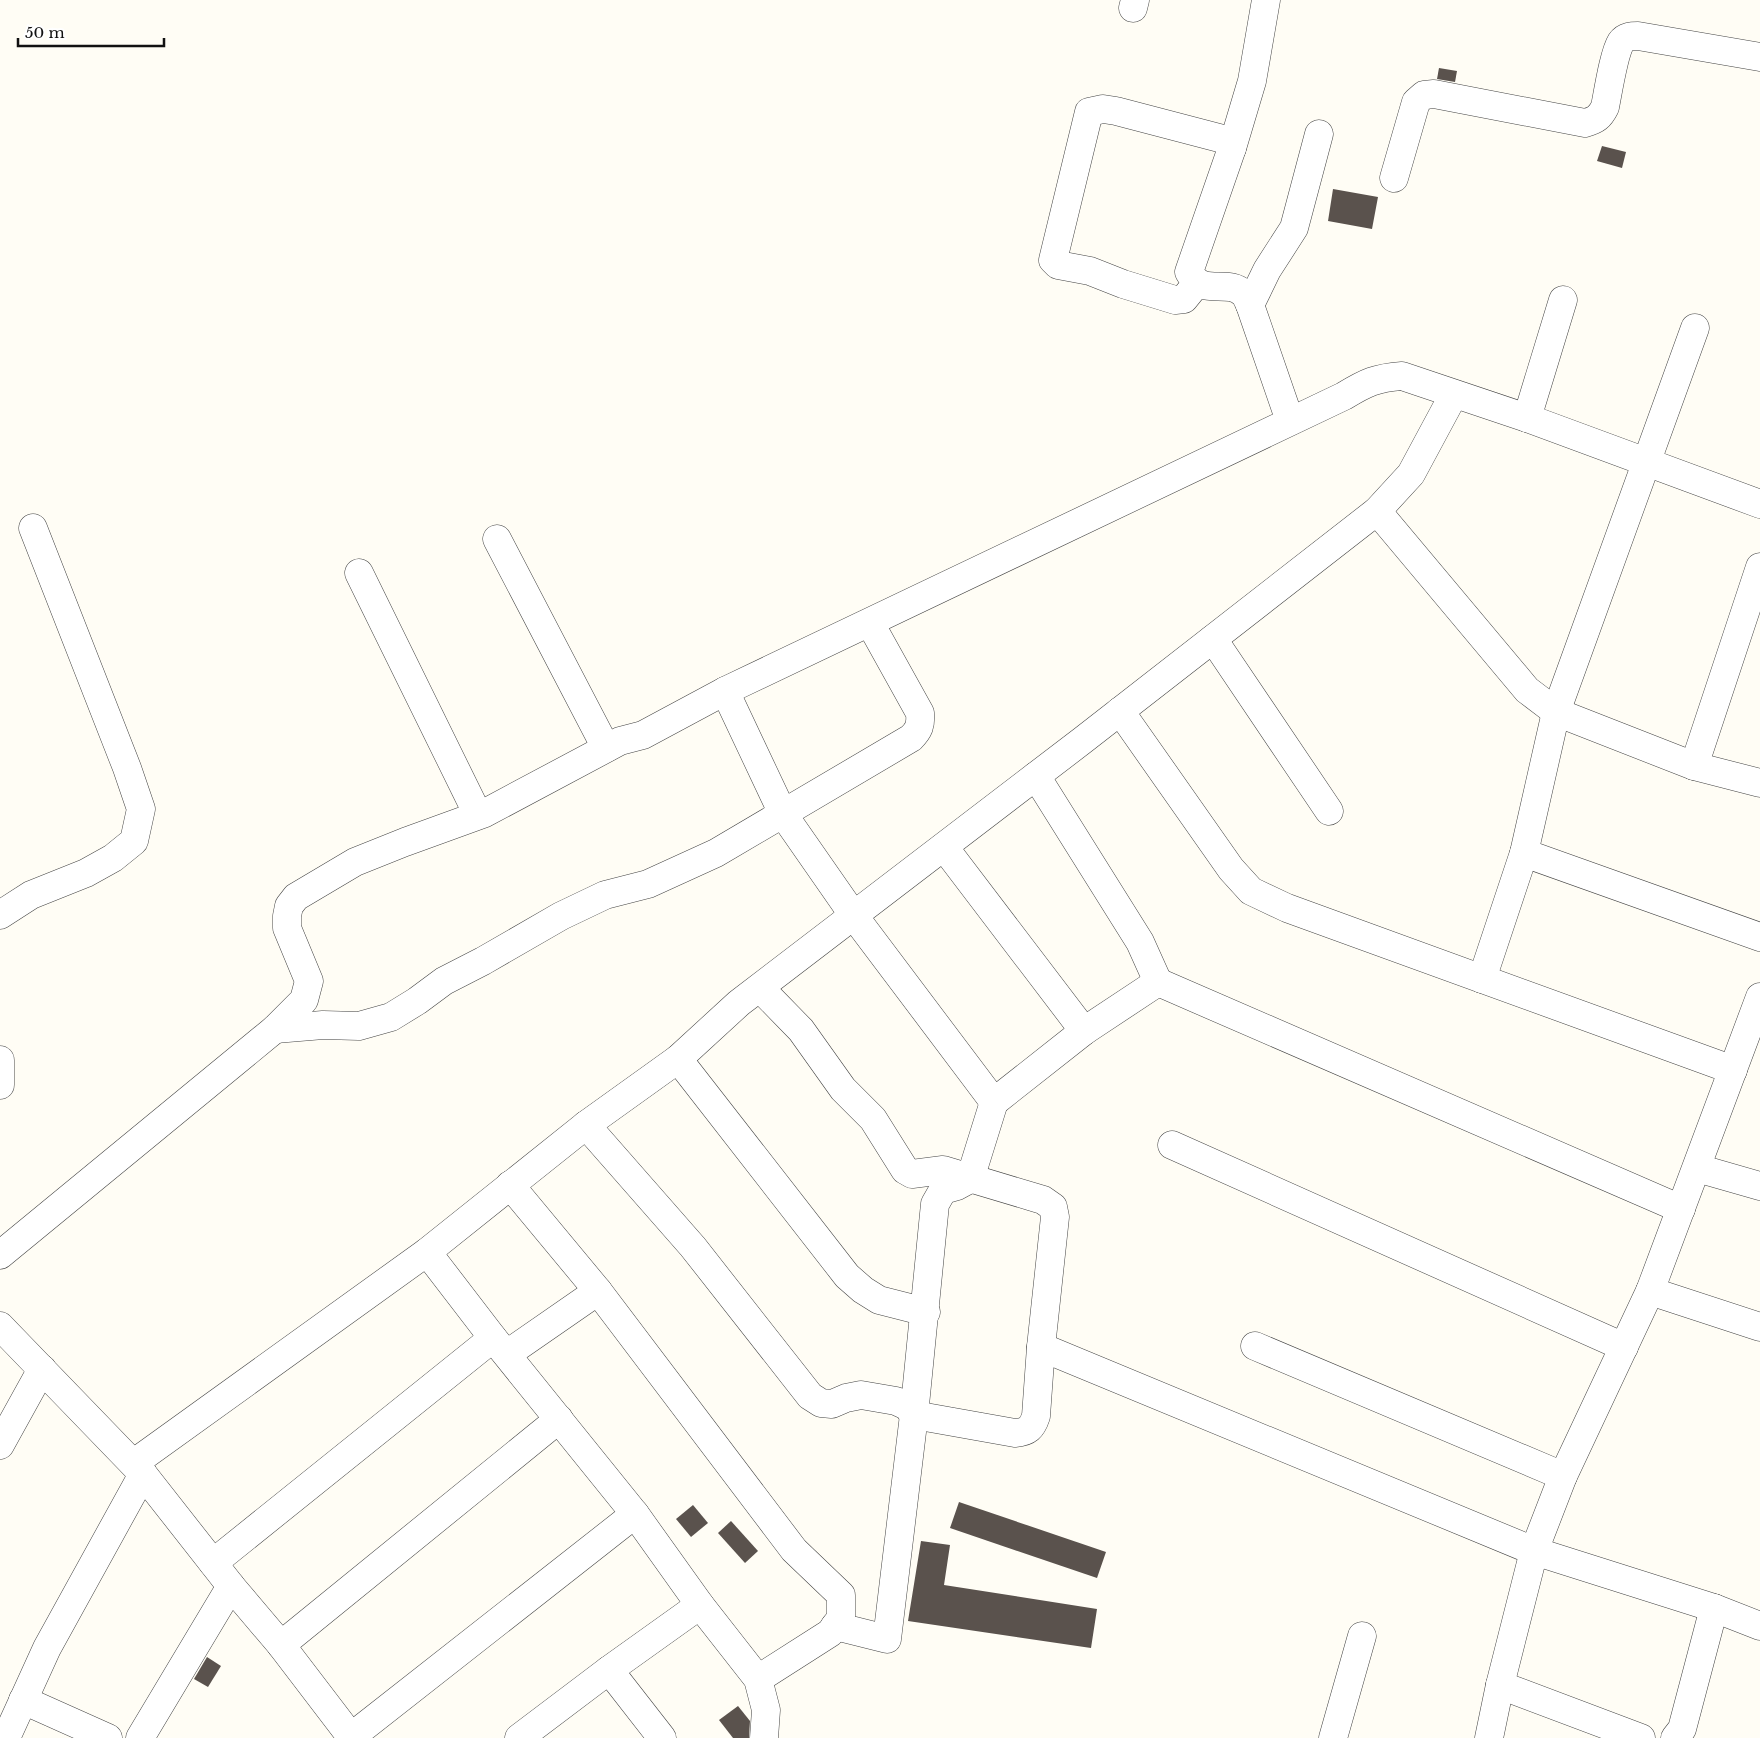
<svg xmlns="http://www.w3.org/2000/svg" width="1760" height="1738" font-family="'Libre Baskerville',serif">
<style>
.building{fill:#5a524d}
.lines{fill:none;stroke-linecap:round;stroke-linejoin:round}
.minor-casing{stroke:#444;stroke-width:29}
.minor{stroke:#fff;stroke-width:28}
</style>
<rect width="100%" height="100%" fill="#fffdf5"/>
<!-- building -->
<g class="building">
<polygon points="1439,68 1457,71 1455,82 1437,79"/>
<polygon points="1602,146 1626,152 1622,168 1597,161"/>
<polygon points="1333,189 1378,197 1372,229 1328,221"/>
<polygon points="959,1502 1106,1552 1097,1578 950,1528"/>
<polygon points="693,1505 708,1523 691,1537 676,1519"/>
<polygon points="731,1521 758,1551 745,1563 718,1533"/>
<polygon points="921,1541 950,1545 944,1585 1097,1609 1091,1648 908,1621"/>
<polygon points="207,1657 221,1666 208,1687 194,1679"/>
<polygon points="738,1706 750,1721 749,1738 733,1738 719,1720"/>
</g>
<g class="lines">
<!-- minor casing -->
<g class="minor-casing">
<g id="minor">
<polyline points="1133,8 1135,0"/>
<polyline points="1232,148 1252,81 1266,0"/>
<path d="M1394 178 1416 102 1424 95 1434 94 1585 123C1596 120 1600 117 1605 107 1608 92 1614 53 1621 42 1625 36 1632 36 1638 36L1760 57"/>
<path d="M1197 283 1184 299 1175 300 1123 284 1090 271 1058 265 1053 260 1089 112 1103 109 1116 111 1223 139 1232 148 1189 272C1202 298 1228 277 1244 294 1247 297 1248 301 1250 305L1290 421"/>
<polyline points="1250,305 1267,270 1294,228 1319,134"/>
<polyline points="1527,418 1563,300"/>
<polyline points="1377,511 1527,690 1556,712 1694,766 1760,783"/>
<polyline points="497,539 606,748"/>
<polyline points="359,573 478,815"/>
<polyline points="1213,639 1329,811"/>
<polyline points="725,691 783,814 854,916 994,1102 1084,1031 1158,982 1681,1209"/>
<polyline points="1120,711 1231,869 1251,891 1287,908 1733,1070"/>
<polyline points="1694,766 1760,567"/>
<polyline points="1036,776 1140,942 1158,982"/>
<polyline points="944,847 1084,1031"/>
<polyline points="1524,853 1760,937"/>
<polyline points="0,915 31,895 86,873 113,858 134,841 141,809 127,768 33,528"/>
<polyline points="1482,979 1524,853 1556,712 1695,328"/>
<path d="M275 1029 323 1025 359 1026 391 1017 417 1001 444 981 483 961 561 916 605 895 648 884 716 853 911 738C919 730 921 725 920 713L870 623"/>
<polyline points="678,1059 847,1276 863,1290 879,1300 926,1312"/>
<polyline points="0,1060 0,1085"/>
<path d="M586 1125 693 1247 810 1396 821 1403 832 1404 846 1398 861 1395 896 1401 907 1406 914 1415 1015 1433C1028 1432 1032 1428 1036 1416L1041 1347 1055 1217 1053 1207 1043 1200 943 1170 912 1174 905 1170 873 1119 843 1089 801 1030 760 988"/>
<polyline points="1172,1145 1624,1347"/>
<polyline points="1697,1168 1760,1186"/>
<polyline points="510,1185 598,1291 794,1550 841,1595 841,1618 830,1633 758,1679"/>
<polyline points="427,1252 493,1338 635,1514 700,1605 758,1679 766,1710 764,1738"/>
<path d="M0 1255 275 1029 304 1000 309 981 287 928V916L289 906 296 897 355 862 405 842 485 813 620 741 643 735 725 691 1344 396C1367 382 1376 378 1402 376L1527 418 1760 504"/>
<polyline points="1650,1291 1760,1327"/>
<polyline points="0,1326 143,1474 231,1586 281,1645 352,1738"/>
<polyline points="1255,1346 1563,1476"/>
<polyline points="1041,1347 1534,1551 1714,1608 1760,1626"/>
<polyline points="507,1354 598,1291"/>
<polyline points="0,1445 42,1369"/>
<polyline points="134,1463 427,1252 586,1125 678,1059 739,1003 1083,740 1377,511 1411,474 1454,394"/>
<polyline points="213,1563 493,1338"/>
<polyline points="835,1626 887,1639 914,1415 935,1204 943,1190 957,1186 970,1179 994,1102"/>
<polyline points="281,1645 559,1419"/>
<polyline points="609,1670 662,1738"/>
<polyline points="1500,1685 1641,1738"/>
<polyline points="23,1700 108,1738"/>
<polyline points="351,1737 635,1514"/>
<polyline points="6,1738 47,1648 143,1474"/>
<polyline points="140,1738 231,1586"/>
<polyline points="519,1738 609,1670 700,1605"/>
<polyline points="1333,1738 1362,1636"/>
<polyline points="1489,1738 1500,1685 1534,1551 1563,1476 1650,1291 1760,997"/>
<polyline points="1675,1738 1682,1729 1714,1608"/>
</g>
</g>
<!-- minor -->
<use href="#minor" class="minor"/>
</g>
<!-- scale -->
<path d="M18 38v8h146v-8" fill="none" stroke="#111111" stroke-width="2.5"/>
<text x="25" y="38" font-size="15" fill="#111111" stroke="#ffffff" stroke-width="4" paint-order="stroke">50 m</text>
</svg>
